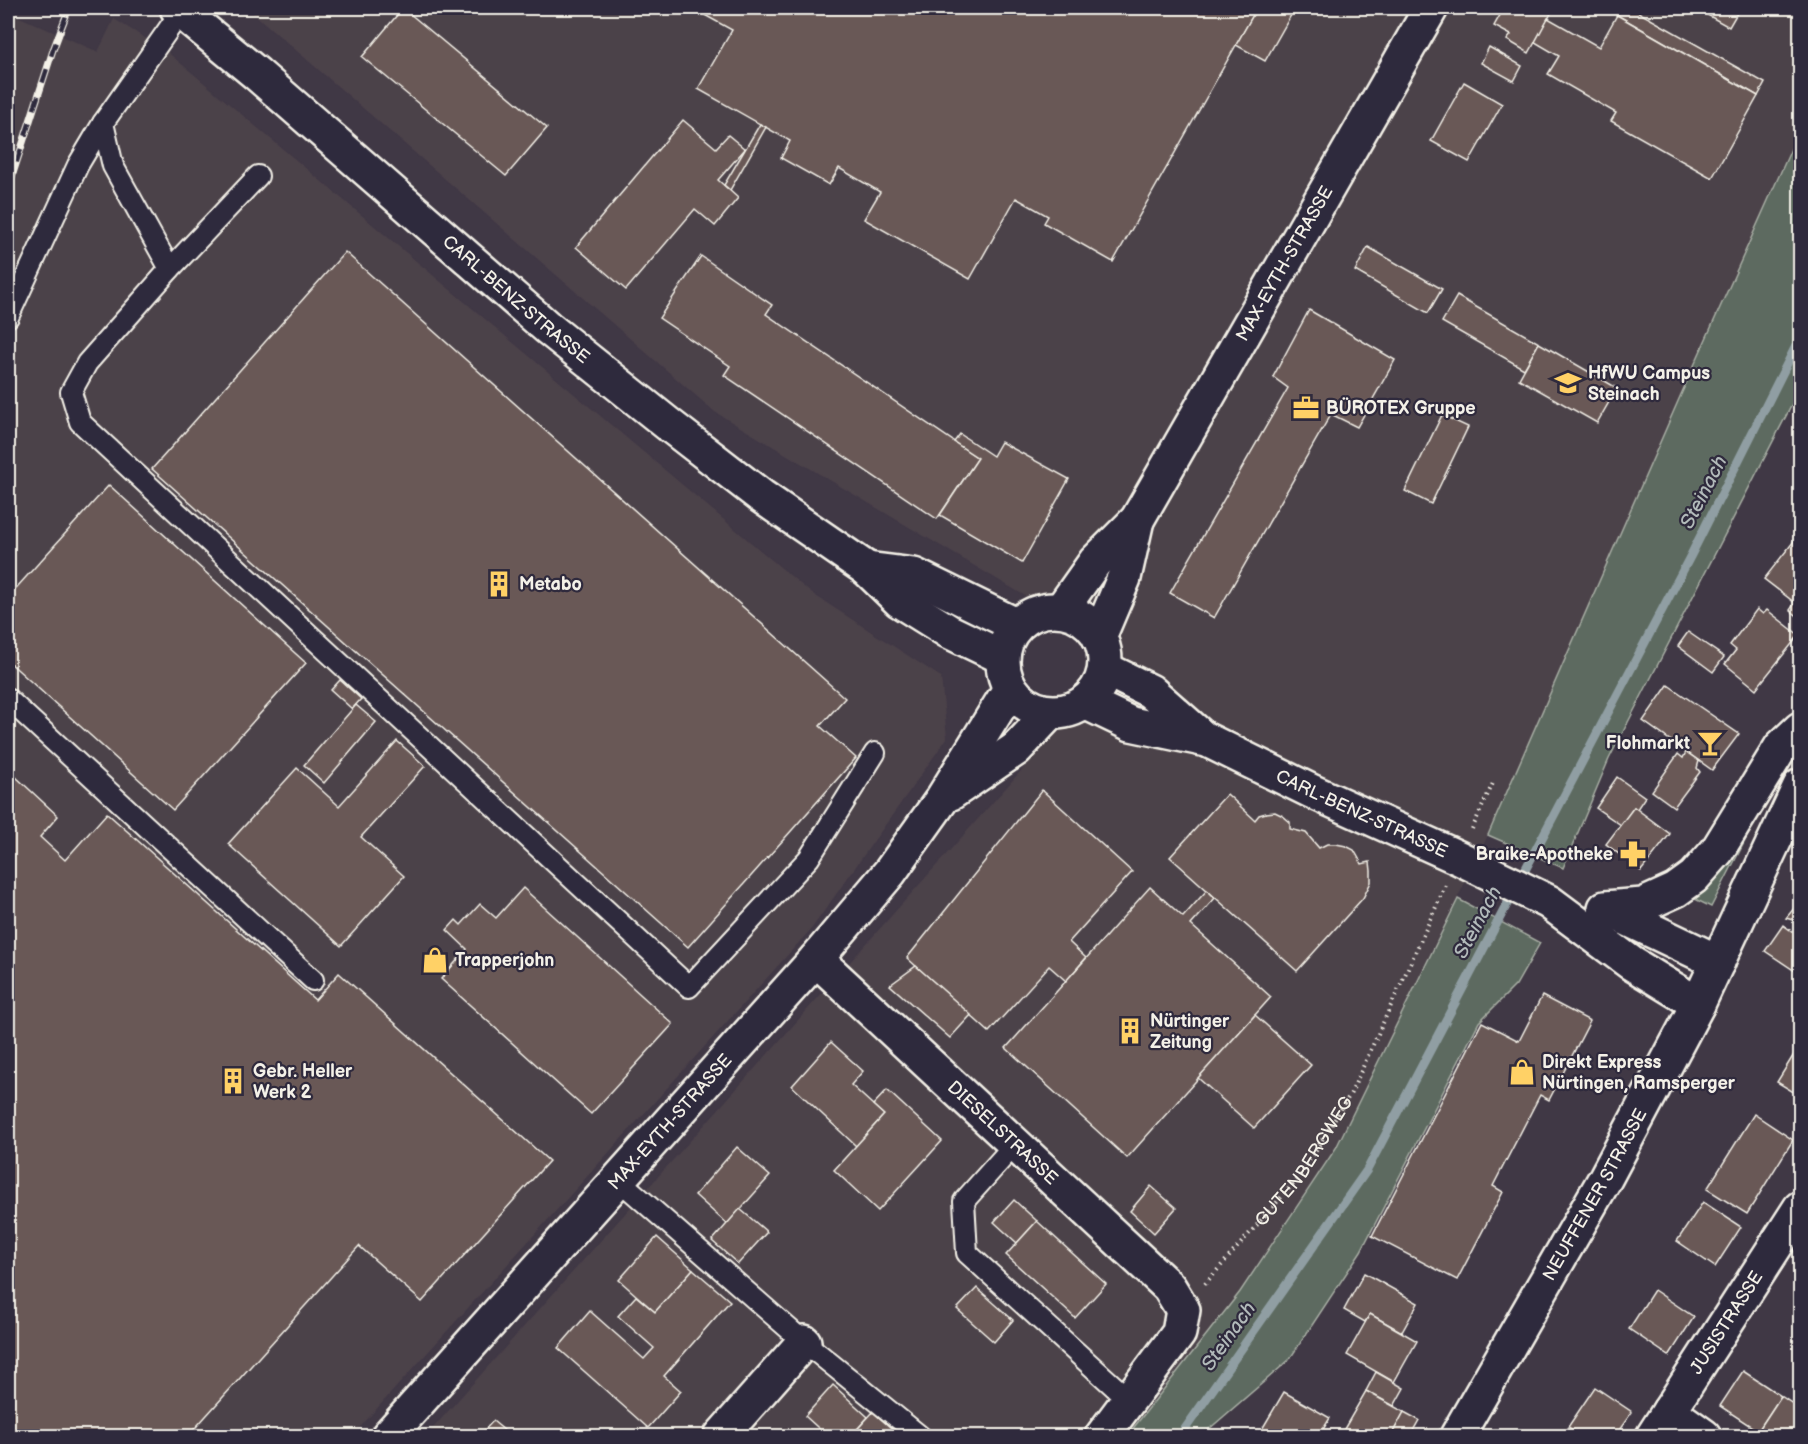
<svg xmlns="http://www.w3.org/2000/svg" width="1808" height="1444" font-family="'Balsamiq Sans',sans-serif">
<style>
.built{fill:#4c424a}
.green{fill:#5d6b61;stroke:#a8aea4;stroke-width:1.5}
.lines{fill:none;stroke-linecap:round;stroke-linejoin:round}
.stream{stroke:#909ea3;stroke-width:9}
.building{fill:#695857;stroke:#f4f1e8;stroke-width:1.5}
.service-casing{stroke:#f4f1e8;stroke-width:24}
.minor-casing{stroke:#f4f1e8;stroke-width:38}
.tertiary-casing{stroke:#f4f1e8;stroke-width:38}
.secondary-casing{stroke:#f4f1e8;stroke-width:38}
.path{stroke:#f4f1e8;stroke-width:4;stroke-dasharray:1.5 4.5;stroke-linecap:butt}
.service{stroke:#2f2a3d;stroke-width:20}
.minor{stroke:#2f2a3d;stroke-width:33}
.tertiary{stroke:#2f2a3d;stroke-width:33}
.secondary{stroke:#2f2a3d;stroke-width:33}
.rail-casing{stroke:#f4f1e8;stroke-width:7}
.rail{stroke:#2f2a3d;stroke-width:4.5;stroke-dasharray:14;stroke-linecap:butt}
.labels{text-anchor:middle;stroke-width:4.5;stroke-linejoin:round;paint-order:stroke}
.street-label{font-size:18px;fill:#f4f1e8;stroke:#2f2a3d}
.poi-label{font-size:18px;font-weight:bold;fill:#f4f1e8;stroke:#2f2a3d;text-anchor:start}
.water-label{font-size:20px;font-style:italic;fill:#b2baba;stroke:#2f2a3d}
</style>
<rect width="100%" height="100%" fill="#403845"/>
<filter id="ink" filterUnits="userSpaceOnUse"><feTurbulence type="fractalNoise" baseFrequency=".0167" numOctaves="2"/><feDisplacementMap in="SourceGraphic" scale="12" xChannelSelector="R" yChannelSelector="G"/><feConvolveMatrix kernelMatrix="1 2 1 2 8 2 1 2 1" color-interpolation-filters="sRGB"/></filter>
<g filter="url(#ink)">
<!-- built -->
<g class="built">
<polygon points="253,8 1800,8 1800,129 1679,399 1488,835 1336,1148 1240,1292 1127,1436 426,1436 1080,705 1116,641 1039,604 715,412 253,13"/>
<polygon points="8,12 98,52 114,19 166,51 811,593 941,677 947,738 812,928 352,1436 8,1436"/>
</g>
<!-- green -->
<g class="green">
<polygon points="1800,129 1800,389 1609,759 1563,868 1488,835 1679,399"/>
<polygon points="1767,798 1711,907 1691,897"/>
<polygon points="1458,899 1540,943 1516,985 1479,1022 1361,1251 1289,1360 1201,1436 1127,1436 1240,1292 1336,1148"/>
</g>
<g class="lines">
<!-- stream -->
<polyline class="stream" points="1180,1436 1367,1170 1691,555 1800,338"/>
</g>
<!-- building -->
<g class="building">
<polygon points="403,8 547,128 506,176 362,57"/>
<polygon points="692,8 1257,8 1113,262 1044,223 1048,216 1016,198 970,279 864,219 880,192 839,168 829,185 781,158 790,141 698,89 732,30"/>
<polygon points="1257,8 1295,8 1265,61 1236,45"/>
<polygon points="1504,8 1554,8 1529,53 1507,40 1511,35 1494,26"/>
<polygon points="1622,8 1631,8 1765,83 1758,96 1617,15"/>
<polygon points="1695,8 1740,8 1729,27"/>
<polygon points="1617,15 1758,96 1712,178 1611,121 1616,113 1548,74 1559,56 1535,42 1548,18 1599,47"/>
<polygon points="1489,47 1522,66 1514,81 1481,63"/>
<polygon points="1464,82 1502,104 1469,162 1431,141"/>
<polygon points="683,120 716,148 728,135 745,149 718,180 738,198 715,226 695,209 626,290 576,247"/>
<polygon points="760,124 766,127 730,190 724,185"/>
<polygon points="1368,247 1442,289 1428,313 1355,271"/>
<polygon points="345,252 845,698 820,726 856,758 688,947 152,469"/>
<polygon points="701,256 772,305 766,314 978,458 937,519 724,375 730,366 659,318"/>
<polygon points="1457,296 1539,343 1524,369 1442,322"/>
<polygon points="1309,310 1395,360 1357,427 1331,414 1214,618 1170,593 1288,388 1273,377"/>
<polygon points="1539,343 1617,388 1597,423 1519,379"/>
<polygon points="1442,415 1468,427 1431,504 1405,491"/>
<polygon points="960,434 993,456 1001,442 1069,479 1022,563 940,515 978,458 954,442"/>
<polygon points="109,485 306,663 173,810 8,661 8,597"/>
<polygon points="1798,536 1800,538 1800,618 1790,610 1795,603 1764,579"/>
<polygon points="1757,609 1763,614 1767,610 1799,635 1756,689 1725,664 1736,650 1730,645"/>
<polygon points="1688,632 1724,657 1713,672 1678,646"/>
<polygon points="340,680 361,699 352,709 331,690"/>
<polygon points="1668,685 1739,734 1712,770 1643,721"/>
<polygon points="356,705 376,722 324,783 304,765"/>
<polygon points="397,741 425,766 361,837 404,876 341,946 228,844 297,768 339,806"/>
<polygon points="1686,752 1699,761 1697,768 1700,772 1674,807 1652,791 1678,754 1683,758"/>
<polygon points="16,777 58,816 40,837 65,860 107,813 315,1000 339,973 549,1161 422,1302 359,1246 188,1436 8,1436 8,786"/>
<polygon points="1617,777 1645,797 1637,809 1634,807 1621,825 1596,808"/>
<polygon points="1042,790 1132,872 1069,942 1086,958 1066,981 1049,966 989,1032 907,958"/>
<polygon points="1227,794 1255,820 1259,815 1266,813 1275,812 1283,816 1290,822 1290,829 1306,833 1319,848 1327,844 1336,844 1346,846 1354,850 1362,864 1370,862 1371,871 1371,882 1363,898 1297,971 1170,857"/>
<polygon points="1634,807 1670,834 1641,871 1606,844"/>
<polygon points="1150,887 1183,917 1207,890 1215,898 1191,925 1271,997 1127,1158 1006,1048"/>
<polygon points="523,888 673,1024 591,1114 441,979 467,949 447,930 456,920 461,925 480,904 496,918"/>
<polygon points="1800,901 1800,922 1786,918"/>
<polygon points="1783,925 1800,937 1800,964 1795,971 1765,951"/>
<polygon points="916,966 971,1015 950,1038 890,985"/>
<polygon points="1542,996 1590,1021 1549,1100 1540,1095 1493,1186 1503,1192 1457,1280 1372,1236 1482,1022 1519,1041"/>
<polygon points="1255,1015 1311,1065 1254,1128 1198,1078"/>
<polygon points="831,1042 863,1071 851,1085 884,1115 856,1146 792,1086"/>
<polygon points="1798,1048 1800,1050 1800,1096 1777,1082"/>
<polygon points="887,1090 942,1141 878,1211 834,1170 884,1115 873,1105"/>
<polygon points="1754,1114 1793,1140 1747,1214 1707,1189"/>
<polygon points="737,1147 770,1176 727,1224 695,1195"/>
<polygon points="1151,1186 1176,1208 1154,1233 1130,1211"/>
<polygon points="1014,1200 1037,1221 1017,1243 994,1222"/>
<polygon points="1703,1202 1741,1227 1715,1267 1677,1241"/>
<polygon points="740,1209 767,1232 738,1264 712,1241"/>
<polygon points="1037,1221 1106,1284 1075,1318 1006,1255"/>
<polygon points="657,1237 693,1269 655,1312 619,1280"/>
<polygon points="693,1269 730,1301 664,1376 681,1391 648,1428 558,1348 590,1311 644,1359 654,1348 618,1316 636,1296 655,1312"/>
<polygon points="1364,1273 1418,1303 1402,1332 1370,1314 1365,1322 1344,1310"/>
<polygon points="977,1288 1013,1320 994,1342 957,1309"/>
<polygon points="1654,1290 1694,1317 1669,1356 1629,1329"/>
<polygon points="1370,1314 1417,1341 1394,1382 1347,1355"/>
<polygon points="1743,1371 1781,1396 1758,1431 1720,1406"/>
<polygon points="1376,1372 1404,1388 1394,1406 1366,1391"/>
<polygon points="833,1385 868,1417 851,1436 827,1436 805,1416"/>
<polygon points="1595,1387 1632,1412 1615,1436 1582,1436 1568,1427"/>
<polygon points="1366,1391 1404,1412 1391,1436 1340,1436"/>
<polygon points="1284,1392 1330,1418 1319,1436 1258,1436"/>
<polygon points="1781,1396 1800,1409 1800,1436 1766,1436 1758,1431"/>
<polygon points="873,1412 900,1436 851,1436"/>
<polygon points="1404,1412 1419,1420 1410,1436 1391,1436"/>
<polygon points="493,1421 511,1436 479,1436"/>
</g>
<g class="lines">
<!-- service casing -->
<g class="service-casing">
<g id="service">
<polyline points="103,123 113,166 170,269"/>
<polyline points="258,176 170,269 87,363 71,392 80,422 689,987 809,858 875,753"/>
<polyline points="8,317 78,165 103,123 182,10"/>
<polyline points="8,699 313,980"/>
<polyline points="1015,1144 964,1201 967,1253 1129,1400"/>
<polyline points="619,1180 804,1342 920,1436"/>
</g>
</g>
<!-- minor casing -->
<g class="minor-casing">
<g id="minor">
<path id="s2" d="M1061 610 1095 562 1137 520 1431 8"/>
<polyline points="1099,637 1124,578 1137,520"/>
<polyline points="951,793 1016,749 1050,713"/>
<path id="s3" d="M816 959 1169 1287 1183 1310 1179 1333 1102 1436"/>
<polyline points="1669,1411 1704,1436"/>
<path id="s4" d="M388 1436 816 959 890 872 942 799 1010 689"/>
<polyline points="721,1436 804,1342"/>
<path id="s5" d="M1653 1436 1800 1208"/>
</g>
</g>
<!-- tertiary casing -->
<g class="tertiary-casing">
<g id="tertiary">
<path id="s6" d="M177 8 257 74 548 328 668 424 761 496 867 569 900 601 948 631 1002 657"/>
<polyline points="867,569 914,575 1016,625"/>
<circle cx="1054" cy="661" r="51"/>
<polyline points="1105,669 1150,691 1203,738"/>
<path id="s7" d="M1085 702 1131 724 1207 740 1311 791 1459 858 1549 902 1631 963 1698 1004"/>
<polyline points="1605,908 1643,905 1676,890 1694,877 1717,851 1781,747 1800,729"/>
<polyline points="1607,909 1718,962"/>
</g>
</g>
<!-- secondary casing -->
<g class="secondary-casing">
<g id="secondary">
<path id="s8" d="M1457 1436 1606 1177 1698 1004 1800 786"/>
</g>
</g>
<!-- path -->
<g class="path">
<polyline points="1472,829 1494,781"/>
<path id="s1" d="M1205 1284 1300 1176 1351 1093 1446 885"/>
</g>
<!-- service -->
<use href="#service" class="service"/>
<!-- minor -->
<use href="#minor" class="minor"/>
<!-- tertiary -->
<use href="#tertiary" class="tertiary"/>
<!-- secondary -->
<use href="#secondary" class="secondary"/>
<!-- rail casing -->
<g class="rail-casing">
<polyline id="rail" points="8,189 53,50 69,8"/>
</g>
<!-- rail -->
<use href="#rail" class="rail"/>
</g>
</g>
<!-- icons -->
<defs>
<g id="university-bare" transform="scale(2.07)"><path d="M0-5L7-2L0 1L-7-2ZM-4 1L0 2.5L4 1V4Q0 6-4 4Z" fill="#ffd166" stroke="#2f2a3d" stroke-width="2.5" paint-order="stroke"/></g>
<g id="office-bare" transform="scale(2.07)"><path d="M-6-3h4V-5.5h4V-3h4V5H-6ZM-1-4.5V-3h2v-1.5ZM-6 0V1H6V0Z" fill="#ffd166" stroke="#2f2a3d" stroke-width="2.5" paint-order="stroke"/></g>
<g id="building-bare" transform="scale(2.07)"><path d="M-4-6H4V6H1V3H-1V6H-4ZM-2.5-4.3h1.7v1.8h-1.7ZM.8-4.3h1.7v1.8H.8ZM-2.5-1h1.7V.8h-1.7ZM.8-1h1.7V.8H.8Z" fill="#ffd166" stroke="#2f2a3d" stroke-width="2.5" paint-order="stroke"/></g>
<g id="bar-bare" transform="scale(2.07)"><path d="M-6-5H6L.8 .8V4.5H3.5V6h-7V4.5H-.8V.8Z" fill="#ffd166" stroke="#2f2a3d" stroke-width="2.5" paint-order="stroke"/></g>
<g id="pharmacy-bare" transform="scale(2.07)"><path d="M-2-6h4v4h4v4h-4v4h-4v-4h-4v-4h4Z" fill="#ffd166" stroke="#2f2a3d" stroke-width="2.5" paint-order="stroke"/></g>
<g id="shop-bare" transform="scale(2.07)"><path d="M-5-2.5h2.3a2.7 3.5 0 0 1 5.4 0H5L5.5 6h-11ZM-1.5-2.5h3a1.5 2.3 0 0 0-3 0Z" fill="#ffd166" stroke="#2f2a3d" stroke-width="2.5" paint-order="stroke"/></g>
</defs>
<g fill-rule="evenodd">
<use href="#university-bare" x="1568" y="383"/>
<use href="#office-bare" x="1306" y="408"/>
<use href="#building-bare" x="499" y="584"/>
<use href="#bar-bare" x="1710" y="743"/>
<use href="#pharmacy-bare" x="1633" y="854"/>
<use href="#shop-bare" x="435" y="960"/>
<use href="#building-bare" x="1130" y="1031"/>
<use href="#shop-bare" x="1522" y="1072"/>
<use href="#building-bare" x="233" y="1081"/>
</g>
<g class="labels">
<!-- street labels -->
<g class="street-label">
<text dy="6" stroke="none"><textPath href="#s2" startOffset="414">MAX-EYTH-STRASSE</textPath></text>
<text dy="6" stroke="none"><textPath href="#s6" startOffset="447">CARL-BENZ-STRASSE</textPath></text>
<text dy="6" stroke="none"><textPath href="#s7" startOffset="300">CARL-BENZ-STRASSE</textPath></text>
<text dy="6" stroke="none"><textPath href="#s4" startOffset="422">MAX-EYTH-STRASSE</textPath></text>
<text dy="6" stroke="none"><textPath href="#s3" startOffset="255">DIESELSTRASSE</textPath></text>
<text dy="6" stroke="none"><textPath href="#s1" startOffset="158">GUTENBERGWEG</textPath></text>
<text dy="6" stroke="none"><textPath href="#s8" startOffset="278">NEUFFENER STRASSE</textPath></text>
<text dy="6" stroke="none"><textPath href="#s5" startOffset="135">JUSISTRASSE</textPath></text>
</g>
<!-- poi labels -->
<g class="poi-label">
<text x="1588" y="379">HfWU Campus<tspan x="1588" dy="21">Steinach</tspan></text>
<text x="1326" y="414">BÜROTEX Gruppe</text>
<text x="519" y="590">Metabo</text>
<text x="1690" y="749" text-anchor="end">Flohmarkt</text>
<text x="1613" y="860" text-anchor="end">Braike-Apotheke</text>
<text x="455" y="966">Trapperjohn</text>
<text x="1150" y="1027">Nürtinger<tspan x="1150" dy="21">Zeitung</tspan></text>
<text x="1542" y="1068">Direkt Express<tspan x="1542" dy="21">Nürtingen, Ramsperger</tspan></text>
<text x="253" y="1077">Gebr. Heller<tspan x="253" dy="21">Werk 2</tspan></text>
</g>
<!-- water labels -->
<g class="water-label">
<text transform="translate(1703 492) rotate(-63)" y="7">Steinach</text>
<text transform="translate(1477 922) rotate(-62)" y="7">Steinach</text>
<text transform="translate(1228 1336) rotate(-55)" y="7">Steinach</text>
</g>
</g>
<!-- margin -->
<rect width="1808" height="1444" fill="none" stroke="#2f2a3d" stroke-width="30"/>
<rect x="15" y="15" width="1778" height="1414" fill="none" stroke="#f4f1e8" stroke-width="2" filter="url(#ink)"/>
</svg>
